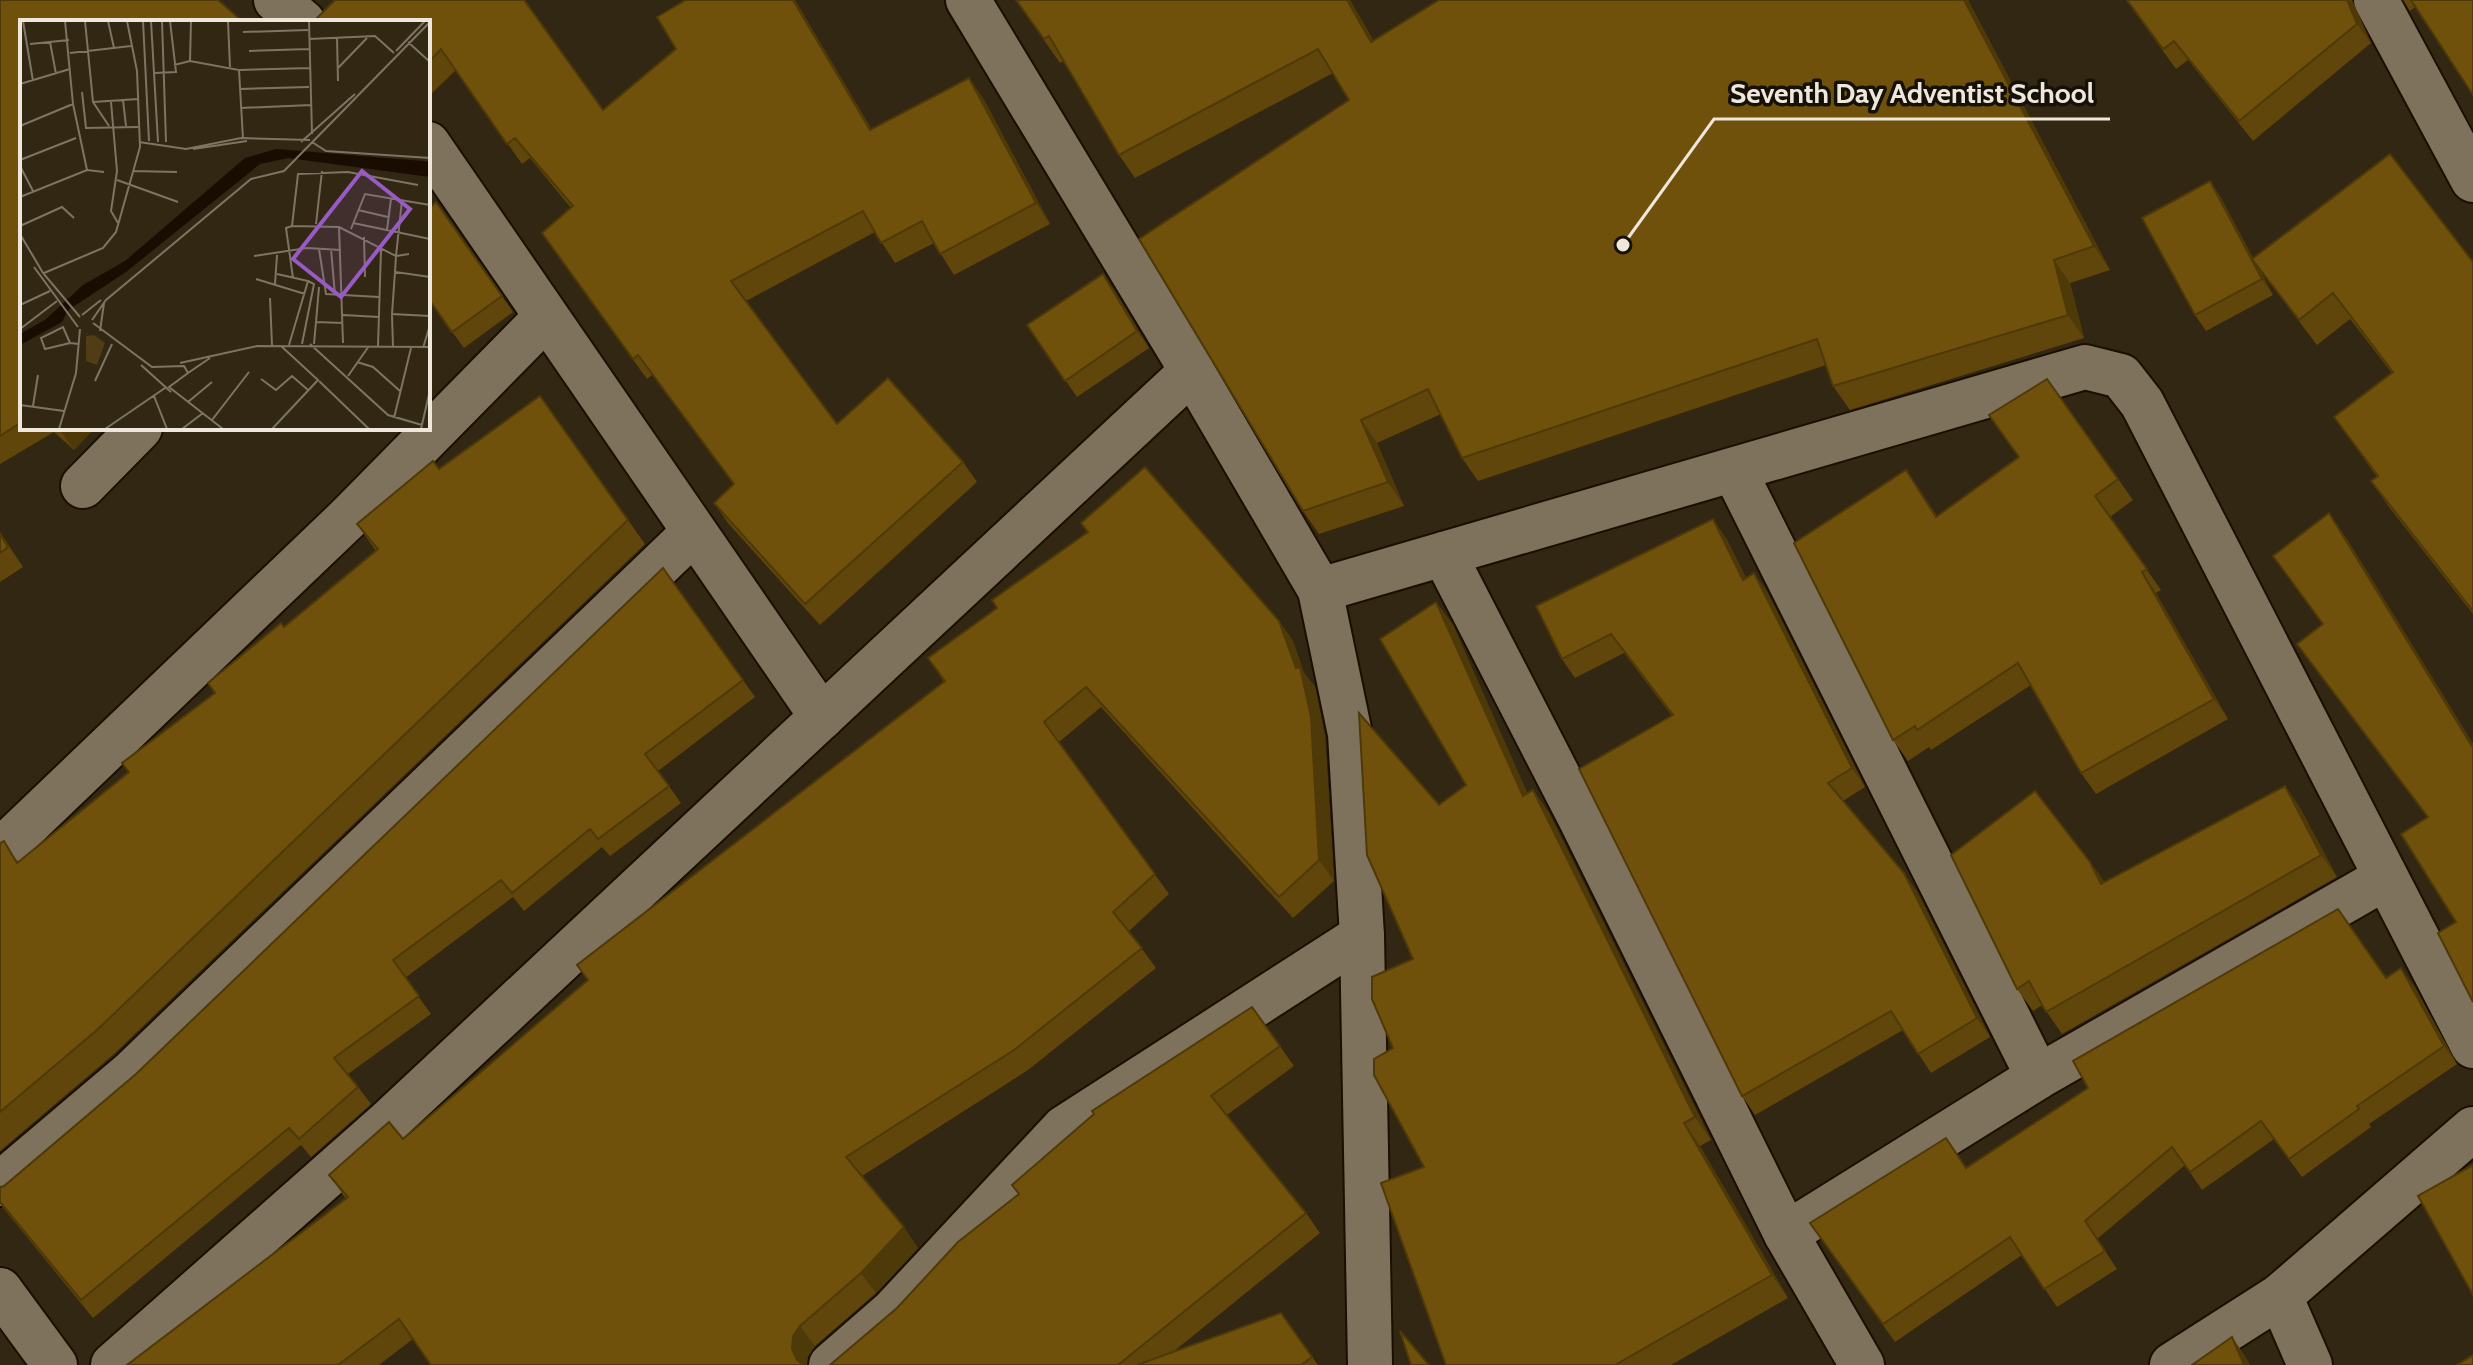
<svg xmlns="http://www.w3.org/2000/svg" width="2473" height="1365" font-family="Cabin,sans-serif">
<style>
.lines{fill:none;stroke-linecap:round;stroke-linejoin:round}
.minor-casing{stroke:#1a0f00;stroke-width:48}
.minor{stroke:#7f725c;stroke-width:44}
.wall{fill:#60460a}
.shaded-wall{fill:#4e3908}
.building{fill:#70510c;stroke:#4e3908;stroke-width:2}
.inset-road{fill:none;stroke:#7d7463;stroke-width:2}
.view{fill:#985bc6;fill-opacity:0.15;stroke:#985bc6;stroke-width:4}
.inset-edge{fill:none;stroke:#eee7da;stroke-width:4}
.leader{fill:none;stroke:#eee7da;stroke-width:3}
.callout-dot{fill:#eee7da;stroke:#161108;stroke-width:3}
.callout-label{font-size:28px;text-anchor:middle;font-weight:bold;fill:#eee7da;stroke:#161108;stroke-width:7;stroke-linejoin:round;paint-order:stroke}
</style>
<rect width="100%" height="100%" fill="#322713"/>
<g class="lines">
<!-- minor casing -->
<g class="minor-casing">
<g id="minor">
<polyline points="276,0 303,22"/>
<polyline points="2376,0 2473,180"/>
<polyline points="428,144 822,717"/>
<polyline points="1192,371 1320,590 1350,734 1362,936 1370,1365"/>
<polyline points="1734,470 2038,1077"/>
<polyline points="83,486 140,428"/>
<polyline points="1444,554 1581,820 1786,1234 1862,1365"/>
<polyline points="1320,590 2085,367 2121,376 2142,403 2473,1046"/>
<polyline points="0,851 349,517 546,317"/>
<polyline points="0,1184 131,1073 694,532"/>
<polyline points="1786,1234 2038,1077 2385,878"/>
<polyline points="0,1290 55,1365"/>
<polyline points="2280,1296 2310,1365"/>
<polyline points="113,1365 386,1124 1192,371 968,0"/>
<polyline points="831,1365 893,1311 1064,1128 1362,936"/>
<polyline points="2172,1365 2280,1296 2473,1129"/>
</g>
</g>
<!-- minor -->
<use href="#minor" class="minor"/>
</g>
<!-- wall -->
<g class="wall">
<polygon points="0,0 22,22 22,428 95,428 74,450 54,432 0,464"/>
<polygon points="335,0 525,0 603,110 676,49 686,0 795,0 872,130 983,98 1050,224 954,275 934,243 895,263 875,232 746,301 837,424 963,462 977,482 820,625 728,523 714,503 734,485 652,375 647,379 542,233 571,208 530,158 522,164 456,70 431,94 428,90 428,22"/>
<polygon points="1016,0 1350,0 1373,40 1968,0 2110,270 2070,283 2084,338 1850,410 1833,386 1826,365 1478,481 1462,458 1441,414 1377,443 1404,506 1319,534 1303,511 1349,100 1333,73 1135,178 1119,155 1063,61 1060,63"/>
<polygon points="2126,0 2352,0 2371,43 2253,141 2188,60 2176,69"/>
<polygon points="2403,0 2473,0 2415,7 2410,11"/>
<polygon points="2210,181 2221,198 2253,258 2473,262 2473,614 2389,507 2371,481 2377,477 2334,417 2392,373 2350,319 2317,345 2260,270 2273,295 2206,331 2195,315"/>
<polygon points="436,202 513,312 464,348 428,299"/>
<polygon points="1114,290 1149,348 1077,397 1027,325"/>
<polygon points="2047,379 2133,500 2110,517 2161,590 2156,593 2228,719 2096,794 2081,773 2031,685 1931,750 1929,747 1908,761 1893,740 1906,470 1937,516 2018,457"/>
<polygon points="540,396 645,544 114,1054 0,1151 0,843 19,862 129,772 215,693 208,683 284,627 376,551 357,524 439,469"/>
<polygon points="1081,523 1279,621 1293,641 1304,673 1315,687 1325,737 1334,881 1293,918 1101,707 1059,742 1169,894 1129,931 1156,968 1028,1070 862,1176 918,1248 876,1293 815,1346 808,1356 413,1339 379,1365 127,1365 346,1199 329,1175 403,1139 588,980 577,965 944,682 928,658 997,608 1087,533"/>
<polygon points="0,532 23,567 0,582"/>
<polygon points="1726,538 1746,578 1754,573 1767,592 1865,787 1843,801 1917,892 1990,1037 1931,1073 1903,1030 1755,1115 1742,1096 1672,716 1624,653 1575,678 1562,659"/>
<polygon points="2347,539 2473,744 2473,1002 2456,922 2427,817 2315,669 2297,644 2323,625 2273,556"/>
<polygon points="663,568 755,697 658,771 681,803 610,856 602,847 524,911 513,897 405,978 431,1014 348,1074 371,1104 311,1157 301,1145 93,1318 4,1209 0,1204 0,1187 4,1186 136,1074"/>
<polygon points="1436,602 1453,625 1527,793 1533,790 1549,813 1711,1140 1700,1146 1788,1298 1671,1365 1446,1365 1424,1167 1393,1048 1413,959 1439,805 1466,785"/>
<polygon points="2285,786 2300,808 2337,877 2062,1034 2042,1005 2033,1011 2017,989 2090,862 2105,883"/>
<polygon points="2386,978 2414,986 2457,1064 2369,1124 2371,1127 2302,1177 2274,1139 2202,1190 2185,1165 2097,1239 2117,1269 2057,1307 2022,1255 1895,1342 1810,1223 1966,1167"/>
<polygon points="1252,1007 1294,1066 1227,1115 1306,1213 1320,1233 1173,1352 1281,1313 1318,1365 830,1365 897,1308 1019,1195 1012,1185"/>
</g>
<!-- shaded-wall -->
<g class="shaded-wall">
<polygon points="793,0 795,0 884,151 870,130"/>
<polygon points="1347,0 1350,0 1388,65 1371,42"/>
<polygon points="1964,0 1968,0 2110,270 2094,246"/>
<polygon points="2347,0 2352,0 2371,43 2357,24"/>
<polygon points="969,78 983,98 1050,224 1036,203"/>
<polygon points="2210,181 2221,198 2273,295 2262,279"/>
<polygon points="2054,260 2070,283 2084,338 2068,315"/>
<polygon points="1103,274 1114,290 1149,348 1137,331"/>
<polygon points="1361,420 1377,443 1404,506 1388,482"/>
<polygon points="62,428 95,428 74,450 60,430"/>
<polygon points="2329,513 2347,539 2473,744 2473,748"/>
<polygon points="1713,519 1726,538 1756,599 1743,580"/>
<polygon points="0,532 23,567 0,534"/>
<polygon points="2142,572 2156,593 2228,719 2214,699"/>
<polygon points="1754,573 1767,592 1865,787 1852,768"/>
<polygon points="1436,602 1453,625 1539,819 1523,796"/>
<polygon points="1279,621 1293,641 1304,673 1315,687 1325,737 1334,881 1319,860 1296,668"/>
<polygon points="2285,786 2300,808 2337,877 2321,855"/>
<polygon points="1533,790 1549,813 1711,1140 1695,1117"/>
<polygon points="2090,862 2106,884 2101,884"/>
<polygon points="1904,873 1917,892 1990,1037 1977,1018"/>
<polygon points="2401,968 2414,986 2457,1064 2444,1046"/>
<polygon points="1684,1123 1700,1146 1788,1298 1772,1275"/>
<polygon points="904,1227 918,1248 876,1293 861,1273"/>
<polygon points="800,1326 815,1346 808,1356 807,1365 801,1365 792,1349 793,1336"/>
<polygon points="2232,1337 2247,1359 2250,1365 2244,1365"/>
</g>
<!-- building -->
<g class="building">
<polygon points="0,0 218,0 243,22 22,22 22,422 0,436"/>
<polygon points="335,0 524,0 603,110 676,49 657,17 686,0 793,0 870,130 969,78 1036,203 940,254 922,221 881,243 863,211 731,281 837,424 888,378 963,462 805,604 714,503 734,484 638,355 633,359 542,233 573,206 515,138 507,144 441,49 428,63 428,22 313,22"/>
<polygon points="1016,0 1347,0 1371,42 1439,0 1964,0 2094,246 2054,260 2068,315 1833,386 1817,339 1462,458 1428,389 1361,420 1388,482 1303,511 1139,239 1349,100 1318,49 1119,155 1049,36 1044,39"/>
<polygon points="2127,0 2347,0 2357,24 2239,121 2174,41 2163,49"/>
<polygon points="2411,0 2473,0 2473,95"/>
<polygon points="2390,154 2473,262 2473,611 2371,481 2378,476 2334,417 2393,372 2333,293 2299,320 2252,259"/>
<polygon points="2210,181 2262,279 2195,315 2142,218"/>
<polygon points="436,202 502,296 452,332 428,298 428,209"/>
<polygon points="1103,274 1137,331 1065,381 1027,325"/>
<polygon points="2047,379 2118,479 2095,496 2147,569 2142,572 2214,699 2081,773 2018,663 1917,730 1915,726 1893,740 1794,543 1906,470 1936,517 2019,457 1989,415"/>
<polygon points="540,396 628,520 97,1030 0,1112 0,843 4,841 17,863 129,772 122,763 215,693 208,683 281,623 284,627 378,549 357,524 433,461 439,469"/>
<polygon points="1145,467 1279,621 1296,668 1300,667 1311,717 1319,860 1279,897 1086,687 1044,722 1155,874 1113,912 1142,948 1014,1050 846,1157 904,1227 861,1273 800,1326 793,1336 792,1349 797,1360 804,1365 431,1365 399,1319 338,1365 127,1365 348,1197 329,1175 389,1122 403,1139 588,980 577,965 945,681 928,658 997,608 992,600 1088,532 1081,523"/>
<polygon points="2329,513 2473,748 2473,1002 2438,933 2456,922 2401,834 2428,817 2297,644 2323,624 2273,556"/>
<polygon points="1713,519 1743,580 1754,573 1852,768 1828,783 1904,873 1977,1018 1918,1054 1891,1011 1742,1096 1579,769 1673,715 1611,634 1562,659 1536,606"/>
<polygon points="0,534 8,547 0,553"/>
<polygon points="663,568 743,680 645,754 669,786 598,839 590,829 512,893 501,880 393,960 419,996 334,1058 358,1087 299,1139 289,1128 81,1300 0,1202 0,1187 4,1186 136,1074"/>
<polygon points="1436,602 1523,796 1533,790 1695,1117 1684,1123 1772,1275 1615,1365 1446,1365 1381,1183 1424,1167 1374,1075 1374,1059 1393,1048 1372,999 1372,977 1413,959 1367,855 1359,713 1439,805 1466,785 1380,639"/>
<polygon points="2285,786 2321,855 2046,1012 2029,981 2017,989 1951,855 2035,791 2090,862 2101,884"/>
<polygon points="2338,909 2386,978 2401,968 2444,1046 2357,1106 2359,1109 2289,1159 2261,1121 2190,1172 2172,1147 2085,1221 2105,1251 2044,1289 2010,1237 1883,1324 1810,1223 1946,1138 1966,1168 2088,1088 2073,1061"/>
<polygon points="1252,1007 1280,1046 1211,1096 1306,1213 1118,1365 830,1365 897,1308 958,1242 1019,1194 1012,1185 1094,1114 1092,1111"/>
<polygon points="2473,1165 2473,1295 2418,1196"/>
<polygon points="1281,1313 1312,1357 1301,1365 1137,1365"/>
<polygon points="1400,1331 1429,1365 1411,1365"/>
<polygon points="2232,1337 2244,1365 2192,1365"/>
<polygon points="2473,1355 2473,1365 2457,1365"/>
</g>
<!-- overview -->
<g transform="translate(20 20)">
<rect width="410" height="410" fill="#322713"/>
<path d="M74 315 85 323 77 345 66 341V316Z" fill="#503c15"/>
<path d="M256 129 403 141 410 142V157L268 138 240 144 106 252 48 290 42 302 0 325V314L25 300 63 265 105 241 225 138Z" fill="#190c00"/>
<path class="inset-road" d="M3 1 13 61M45 1 53 84M65 1 73 82 89 106M88 1 94 28M123 1 129 121M131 1 138 122M142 1 146 122M208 1 210 47M289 1 292 114M223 12 288 10M317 18 318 61M289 19 355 16 374 33M30 22 36 54M388 22 410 42M10 24 49 20M229 31 289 29M376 31 405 1M50 33 111 26M170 41 171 1M154 45 170 41 219 50 223 119M318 48 347 18M219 50 290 48M135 53 156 52 150 1M0 64 50 49M220 69 289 67M62 72 66 108 118 107M103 80 106 106M73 82 118 79M91 82 97 151 91 191 98 203M221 88 291 85M0 106 53 84 67 150M119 122 166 129 221 118 290 120M281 122 335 74M292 122 306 131 410 138M173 129 227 121M0 140 56 118M0 146 13 171M113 151 157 152M97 160 158 182M0 177 67 150 84 152M382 180 376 236 389 234M338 190 368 197M333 203 410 219M296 204 302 151M0 206 42 187 54 198M272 206 266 208 273 258M319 207 376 236 375 252 410 257M331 209 345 174 410 185M367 210 371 179M0 214 23 253 60 297M344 217 345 257M299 229 306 274 359 277M311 229 315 275M234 236 287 228 321 230M14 247 58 307M375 252 372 294 410 296M24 253 83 228 96 212 120 127 117 51 107 1M257 254 288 261 269 325M236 259 285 274M255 264 257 235M250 278 252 325M0 285 30 271M62 295 81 280M323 295 359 297M372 295 373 327M72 300 86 280 231 159 264 151 410 2M296 302 299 267M73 303 132 347 164 346 168 353 149 367 203 409M0 309 37 281M80 311 84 283M50 323 25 329 21 318 43 307 50 323 59 324M323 323 319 207 272 206 278 154 328 152 398 165M282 324 294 264 288 261M290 324 368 395 402 405M294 324 296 302 323 303M358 326 361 229M403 328 410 305M337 342 353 347 380 371M160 343 237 326 410 327M121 345 151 372M168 353 190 338M328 356 349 326M241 359 256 370 272 356 288 370M75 361 92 324M299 361 349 409M134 376 147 409M168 382 192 362M0 385 44 391M13 386 18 355M374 398 391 328M192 400 229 352M39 409 56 353 60 309M85 409 145 368M162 409 183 393M252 409 298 360 261 326M401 409 410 370"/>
<path class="view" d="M342 151 390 189 321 277 273 239Z"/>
<rect width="410" height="410" class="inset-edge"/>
</g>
<!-- callouts -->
<path class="leader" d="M1623 245L1714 119H2110"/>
<circle class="callout-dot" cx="1623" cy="245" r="8"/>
<g class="callout-label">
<text x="1912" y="103">Seventh Day Adventist School</text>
</g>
</svg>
